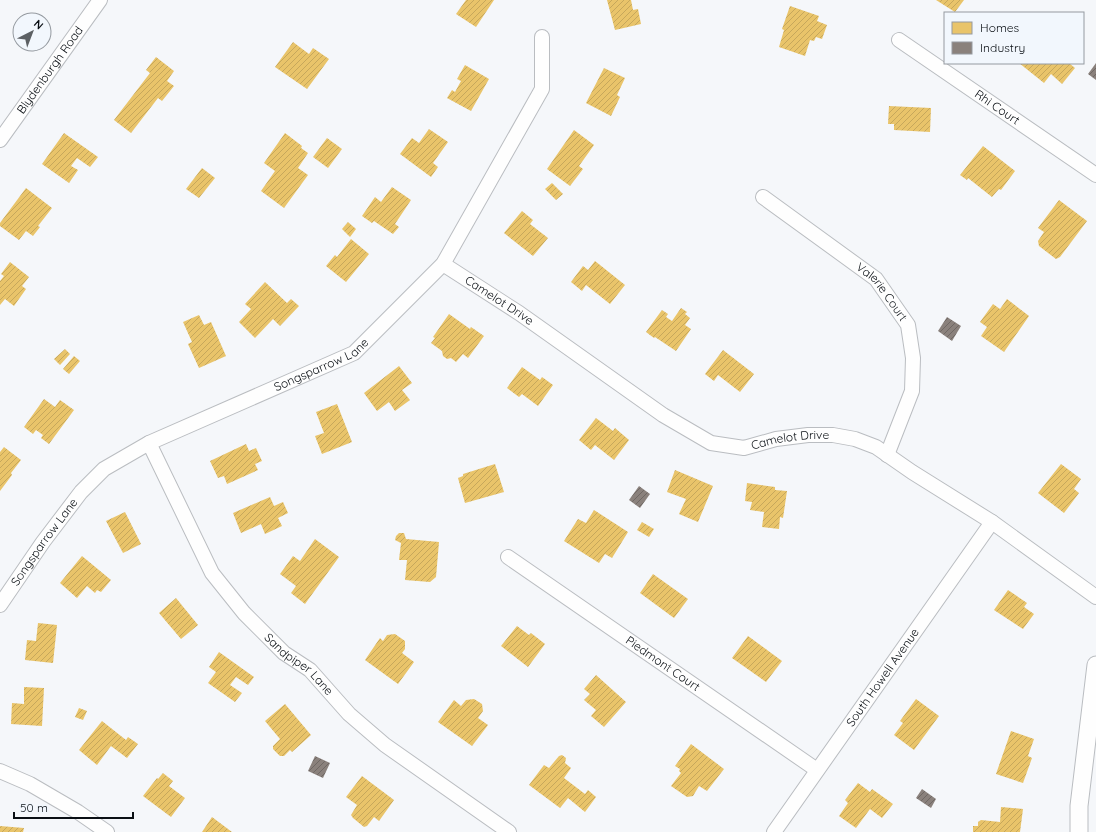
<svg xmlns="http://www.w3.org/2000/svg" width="1096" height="832" font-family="Quicksand,sans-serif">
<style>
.homes{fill:url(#homes-hatch)}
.industry{fill:url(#industry-hatch)}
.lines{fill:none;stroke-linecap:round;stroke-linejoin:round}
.minor-casing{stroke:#babdc1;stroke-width:16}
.tertiary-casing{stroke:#babdc1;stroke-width:19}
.minor{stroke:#fefefe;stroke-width:14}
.tertiary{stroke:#fefefe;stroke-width:17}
.labels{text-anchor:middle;stroke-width:4;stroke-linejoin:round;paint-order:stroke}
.street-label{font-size:12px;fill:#0a0f14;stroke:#f2f7fd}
</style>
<defs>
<pattern id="homes-hatch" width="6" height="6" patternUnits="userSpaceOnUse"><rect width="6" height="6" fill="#e9c46a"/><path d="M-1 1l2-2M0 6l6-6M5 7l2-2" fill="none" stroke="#c6a75b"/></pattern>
<pattern id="industry-hatch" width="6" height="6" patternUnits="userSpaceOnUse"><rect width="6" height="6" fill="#8a817c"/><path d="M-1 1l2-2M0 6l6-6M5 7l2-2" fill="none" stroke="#6f6864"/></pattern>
</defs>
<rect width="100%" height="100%" fill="#f5f7fa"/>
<!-- homes -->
<g class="homes">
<polygon points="466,0 494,0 476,27 456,14"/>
<polygon points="607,0 631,0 633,10 638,9 641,24 615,30"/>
<polygon points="936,0 964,0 955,12"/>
<polygon points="790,6 819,16 817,21 827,25 822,39 816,37 814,41 810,40 805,56 779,47 784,30 782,29"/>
<polygon points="293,42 309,54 313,48 329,59 307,89 275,67"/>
<polygon points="156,57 174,71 167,81 174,86 162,101 158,98 131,133 114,120 150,73 146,70"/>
<polygon points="1019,63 1069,63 1075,68 1062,84 1051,74 1044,83"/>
<polygon points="465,65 489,79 471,111 447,98 452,90 455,92 461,81 457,79"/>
<polygon points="604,68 625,78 617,95 620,97 611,116 586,103"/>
<polygon points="889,106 931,108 930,132 894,130 894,124 888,124"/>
<polygon points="429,129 448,142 433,163 438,167 431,177 400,154 412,138 419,143"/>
<polygon points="574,130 594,145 579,166 583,169 570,186 547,169"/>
<polygon points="64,133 98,157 90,167 77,158 71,166 78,170 69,183 42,164"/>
<polygon points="285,133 302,146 301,148 308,153 298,168 308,175 284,208 261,191 275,171 264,163"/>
<polygon points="327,138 342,149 328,168 313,157"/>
<polygon points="983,146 1015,171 1001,190 999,189 992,197 968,178 967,180 960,175"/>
<polygon points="202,168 215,178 199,198 186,189"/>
<polygon points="552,183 563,194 556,200 545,189"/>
<polygon points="392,187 411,200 395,224 399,227 393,234 374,221 372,223 362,216 375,197 381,202"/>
<polygon points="26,188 52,208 38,226 40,227 33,236 26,231 19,240 0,226 0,223"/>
<polygon points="1059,200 1087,221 1060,257 1056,259 1039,246 1038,241 1044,232 1038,228"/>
<polygon points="522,211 533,220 530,224 548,238 533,256 504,233"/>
<polygon points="348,222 356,229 350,237 342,229"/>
<polygon points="351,239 369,254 346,282 326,266 335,255 337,257"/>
<polygon points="595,261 625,285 610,304 586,285 582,291 571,282 583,266 588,270"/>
<polygon points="10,262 29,277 22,286 26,289 14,306 5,299 0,305 0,281 4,276 1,274"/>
<polygon points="265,282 287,303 291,299 299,306 280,326 273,319 255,338 239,322 251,309 245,304"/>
<polygon points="1007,299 1029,316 1004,352 981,336 987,327 980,322 993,304 1000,309"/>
<polygon points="681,308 687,312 685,314 690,318 685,325 691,329 676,351 655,337 654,338 646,332 662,310 668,314 666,317 672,321"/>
<polygon points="449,314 470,329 471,327 484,336 468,358 463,354 456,362 451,358 447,359 443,356 442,351 431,343 435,338 433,337"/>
<polygon points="199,315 204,325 211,322 226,356 199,368 188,344 192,342 183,322"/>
<polygon points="65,349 70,354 60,365 54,359"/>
<polygon points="723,350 754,374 740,392 718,375 714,381 705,374"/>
<polygon points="74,356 80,361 69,374 63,369"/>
<polygon points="399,366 412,383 402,390 410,400 395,411 389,402 377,411 364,393"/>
<polygon points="522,367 540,380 542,377 553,385 538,406 522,394 519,397 507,388"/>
<polygon points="44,399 55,407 60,400 74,410 49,444 41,438 43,435 36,430 33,434 24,427"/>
<polygon points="337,404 352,442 322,454 315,436 324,433 316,412"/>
<polygon points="596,418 613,431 615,428 629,440 614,460 595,445 591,450 579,440"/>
<polygon points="246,444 249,451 256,448 262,461 255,464 258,470 227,484 224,476 218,478 210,461"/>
<polygon points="4,447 21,460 11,473 12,475 0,491 0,452"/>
<polygon points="495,464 504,492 465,503 458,478 463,476 463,474"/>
<polygon points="1061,464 1081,479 1074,489 1079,493 1064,513 1038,493"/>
<polygon points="675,470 713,486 698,522 679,514 686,499 667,492"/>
<polygon points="747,483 775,487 775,490 787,491 783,518 780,517 779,529 762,527 764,512 750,510 752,502 745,501"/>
<polygon points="270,497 274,506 283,502 288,513 278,518 282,526 265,534 261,524 241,533 233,513"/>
<polygon points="594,510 628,532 612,558 605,554 599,563 564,541 578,519 586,523"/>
<polygon points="125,512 141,544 123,553 106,521"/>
<polygon points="642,522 654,529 649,537 637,530"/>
<polygon points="399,533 404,533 406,539 439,542 436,577 430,582 405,580 407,560 399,560 401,543 395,540 396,536"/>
<polygon points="315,539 339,557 305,604 291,593 296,586 280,574 293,556 300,561"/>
<polygon points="82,556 111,580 101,592 97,590 95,593 87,586 77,598 60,583"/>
<polygon points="653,574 688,599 674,618 640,593"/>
<polygon points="1008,590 1027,603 1024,607 1034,614 1023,629 994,610"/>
<polygon points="176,598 198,625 181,639 159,613"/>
<polygon points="38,623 57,625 53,663 25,660 27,640 36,641"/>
<polygon points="517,626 529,635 531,633 545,644 528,667 501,646"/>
<polygon points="395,634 405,641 405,649 402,653 414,662 398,684 365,660 380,638 383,641 387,635"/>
<polygon points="748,636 782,661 766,682 732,658"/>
<polygon points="219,652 254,677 248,685 236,677 230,685 242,693 235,702 208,683 216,672 209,667"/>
<polygon points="596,675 626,702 604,727 591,716 596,710 584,700 590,694 584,689"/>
<polygon points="24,687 44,688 42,726 11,724 12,703 24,704"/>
<polygon points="474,699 482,704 483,711 478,718 488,725 472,746 438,722 454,700 461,706 466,700"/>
<polygon points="916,699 939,716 914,750 894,735 903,723 900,721"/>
<polygon points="285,704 311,735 292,752 290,750 284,756 280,756 273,749 273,746 280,739 265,721"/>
<polygon points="79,708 87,711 83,720 75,717"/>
<polygon points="102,721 126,740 128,737 138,744 127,758 111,746 97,765 79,750"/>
<polygon points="1011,731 1034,739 1028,756 1032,758 1023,783 996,774"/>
<polygon points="691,744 724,769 707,791 699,786 693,796 687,797 671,786 681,773 679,771 680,769 675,766"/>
<polygon points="562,755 566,758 565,763 571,768 564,778 585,794 588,790 596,797 585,812 568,798 560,808 529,785 544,765 549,768 559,756"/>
<polygon points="163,773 173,781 169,786 185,798 171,817 143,796 157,778 158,779"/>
<polygon points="362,776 394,800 379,821 374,817 367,826 364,827 353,818 351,815 357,805 346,797"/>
<polygon points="858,783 870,792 872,789 893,804 882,818 870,809 856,828 839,816 848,803 845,800"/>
<polygon points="1001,807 1023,809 1020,832 973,832 973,826 978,826 978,822 981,820 1000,822"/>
<polygon points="212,817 232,832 202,832"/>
<polygon points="0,826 24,828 23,832 0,832"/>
</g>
<!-- industry -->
<g class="industry">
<polygon points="1096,63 1096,80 1088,74"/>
<polygon points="947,317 961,326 952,341 938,331"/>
<polygon points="639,486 650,494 640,508 629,500"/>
<polygon points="315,756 330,763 323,778 308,771"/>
<polygon points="922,789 936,799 931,808 916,798"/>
</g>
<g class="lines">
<!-- minor casing -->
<g class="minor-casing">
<g id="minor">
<path id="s1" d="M899 40 1096 175"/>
<path id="s2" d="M0 140 100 0"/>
<path id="s3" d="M763 197 876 279 908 325 913 358 912 391 887 455"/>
<path id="s4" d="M443 264 519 313 663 415 711 443 744 448 776 439 808 435H833L855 439 876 447 912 472 992 522 1096 597"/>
<path id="s5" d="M149 443 212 573 244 613 284 653 310 670 349 714 385 745 509 832"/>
<path id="s6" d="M508 557 817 770"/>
<path id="s7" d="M0 605 43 542 81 492 104 469 149 443 354 353 443 264 542 89V37"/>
<polyline points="0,771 30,784 78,812 107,832"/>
<path id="s8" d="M774 832 992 522"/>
</g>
</g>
<!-- tertiary casing -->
<g class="tertiary-casing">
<polyline id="tertiary" points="1079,832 1079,806 1096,665"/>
</g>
<!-- minor -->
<use href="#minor" class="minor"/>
<!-- tertiary -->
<use href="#tertiary" class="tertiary"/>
</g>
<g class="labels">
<!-- street labels -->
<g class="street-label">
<text dy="4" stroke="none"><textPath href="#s2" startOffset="86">Blydenburgh Road</textPath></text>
<text dy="4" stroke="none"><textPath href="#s1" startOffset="119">Rhi Court</textPath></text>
<text dy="4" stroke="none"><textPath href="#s3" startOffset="153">Valerie Court</textPath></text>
<text dy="4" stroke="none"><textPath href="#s4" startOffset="67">Camelot Drive</textPath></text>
<text dy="4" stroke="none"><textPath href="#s7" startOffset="413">Songsparrow Lane</textPath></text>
<text dy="4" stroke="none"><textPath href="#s4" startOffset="403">Camelot Drive</textPath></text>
<text dy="4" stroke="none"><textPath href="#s7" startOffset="77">Songsparrow Lane</textPath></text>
<text dy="4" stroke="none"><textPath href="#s6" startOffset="188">Piedmont Court</textPath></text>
<text dy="4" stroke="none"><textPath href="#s5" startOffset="271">Sandpiper Lane</textPath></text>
<text dy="4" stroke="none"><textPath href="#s8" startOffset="189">South Howell Avenue</textPath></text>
</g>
</g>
<!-- legend -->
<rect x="944" y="12" width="140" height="52" fill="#f2f7fd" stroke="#959aa0"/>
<rect x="952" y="22" width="20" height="12" fill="#e9c46a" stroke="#959aa0"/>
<text x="980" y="32" font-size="12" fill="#0a0f14">Homes</text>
<rect x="952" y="42" width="20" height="12" fill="#8a817c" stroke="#959aa0"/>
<text x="980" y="52" font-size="12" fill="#0a0f14">Industry</text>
<!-- north arrow -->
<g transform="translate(32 32) rotate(42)"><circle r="19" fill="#f2f7fd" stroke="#959aa0"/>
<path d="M0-3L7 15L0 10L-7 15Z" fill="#5c6064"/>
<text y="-6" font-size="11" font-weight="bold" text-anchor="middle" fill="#0a0f14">N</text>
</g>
<!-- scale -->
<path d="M14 812v6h119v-6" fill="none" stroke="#0a0f14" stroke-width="2"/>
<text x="20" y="812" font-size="12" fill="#0a0f14" stroke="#f2f7fd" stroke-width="3" paint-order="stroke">50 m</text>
</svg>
